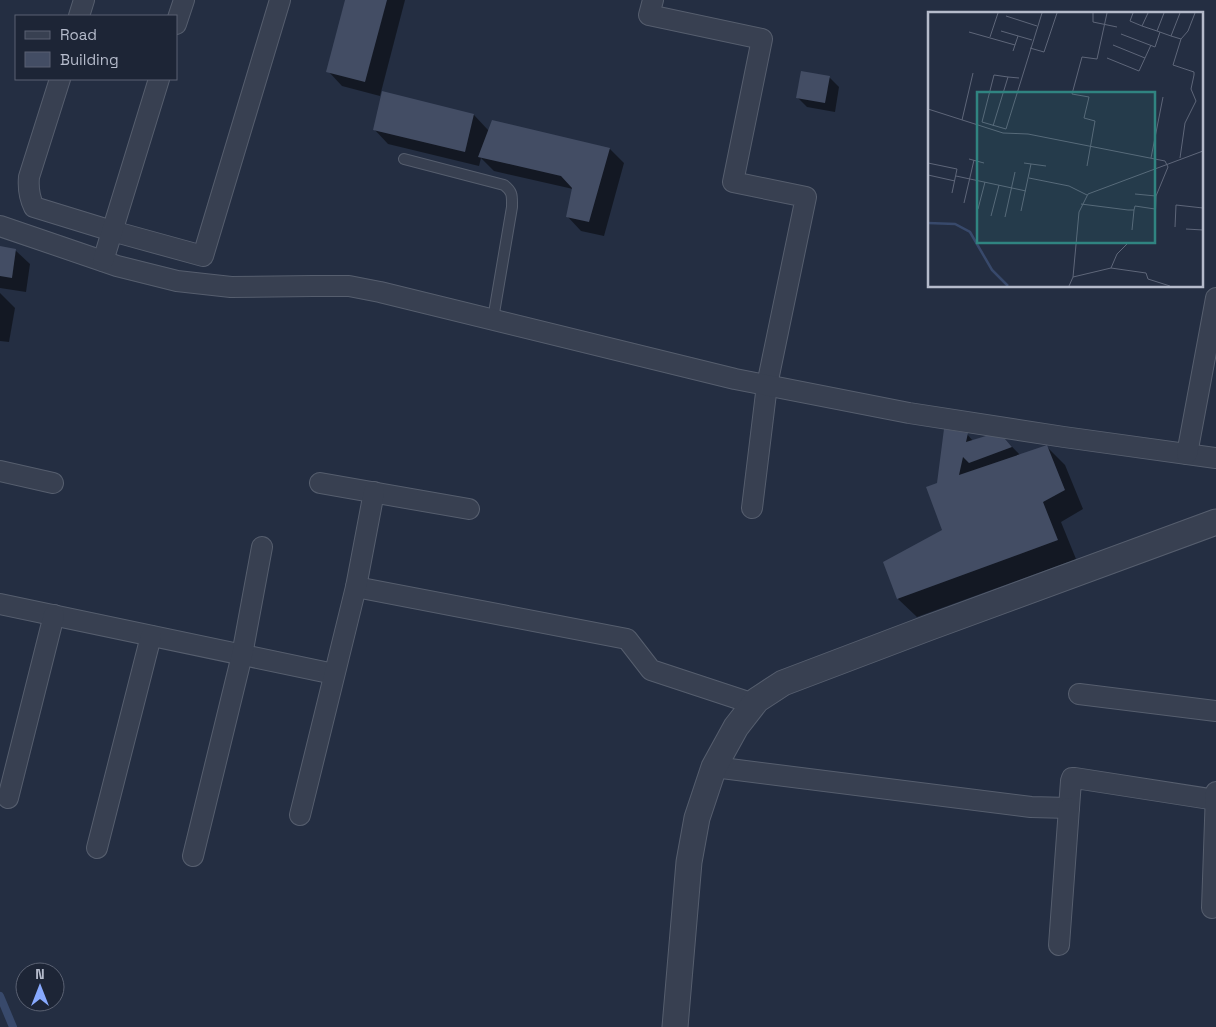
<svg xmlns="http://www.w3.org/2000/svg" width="1216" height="1027" font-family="'Space Grotesk',sans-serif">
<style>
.shadow{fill:#0007}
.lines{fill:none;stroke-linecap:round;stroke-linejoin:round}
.stream{stroke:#38496b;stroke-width:8}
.building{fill:#434d64}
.service-casing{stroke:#565e6e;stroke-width:12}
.minor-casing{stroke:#565e6e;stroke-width:22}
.tertiary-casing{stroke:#565e6e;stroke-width:27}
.service{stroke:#384051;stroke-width:10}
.minor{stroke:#384051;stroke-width:20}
.tertiary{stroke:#384051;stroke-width:25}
.inset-river{fill:none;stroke:#38496b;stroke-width:2.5}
.inset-road{fill:none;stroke:#5e6679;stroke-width:1}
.view{fill:#308481;fill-opacity:0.15;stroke:#308481;stroke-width:2.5}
.inset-edge{fill:none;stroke:#b5bbcb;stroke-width:2.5}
</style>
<rect width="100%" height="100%" fill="#242e42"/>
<!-- shadow -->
<g class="shadow">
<polygon points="346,0 405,0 380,96 342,86 328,71"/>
<polygon points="829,77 839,87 835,112 807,107 797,97"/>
<polygon points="474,115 489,131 610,149 624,163 604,236 581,231 567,216 573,189 494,171 481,158 479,166 388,144 374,129"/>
<polygon points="0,247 15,250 30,264 26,292 0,288"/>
<polygon points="0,293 15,308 9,342 0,341"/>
<polygon points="999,433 1020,455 1046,446 1065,465 1083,509 1061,522 1076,559 917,617 898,599 944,531 938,484 967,434 973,441"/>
</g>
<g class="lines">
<!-- stream -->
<polyline class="stream" points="0,996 13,1027"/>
</g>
<!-- building -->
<g class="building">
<polygon points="345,0 387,0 365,82 326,72"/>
<polygon points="801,71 830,76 825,103 796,98"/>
<polygon points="382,91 474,114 465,152 373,130"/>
<polygon points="492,120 610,148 589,222 566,217 572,188 561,176 478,157"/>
<polygon points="0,246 16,249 12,278 0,276"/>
<polygon points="944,429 968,433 966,442 999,432 1012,447 969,463 963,457 959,475 1047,445 1065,490 1043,502 1058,540 897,599 883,562 942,530 926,487 937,483"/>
</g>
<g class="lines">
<!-- service casing -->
<g class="service-casing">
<path id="service" d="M404 159 504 185C513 192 512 196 512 207L493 319"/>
</g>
<!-- minor casing -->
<g class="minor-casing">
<g id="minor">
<polyline points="653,0 649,15 762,39 733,182 806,197 767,385 752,508"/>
<polyline points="79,16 84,0"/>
<polyline points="176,24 184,0"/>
<path d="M60 79 29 177C28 188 29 197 34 207L112 231 203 256 280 0"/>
<polyline points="0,226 117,266 177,281 231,287 313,286 349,286 380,292 735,379 909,413 1064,437 1216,458"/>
<polyline points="103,261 159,79"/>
<polyline points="1187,454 1216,298"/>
<polyline points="0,471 53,483"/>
<polyline points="320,483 469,509"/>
<polyline points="356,587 627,639 651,670 754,704"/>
<polyline points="0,604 334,674"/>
<polyline points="1079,694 1216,711"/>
<polyline points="714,767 1031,807 1069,808 1071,781 1072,778 1075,778 1216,800"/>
<polyline points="8,798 54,615"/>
<polyline points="300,815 356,587 374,492"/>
<polyline points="97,848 151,636"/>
<polyline points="193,856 242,655 262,547"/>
<polyline points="1212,908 1216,792"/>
<polyline points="1059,945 1069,808"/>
</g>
</g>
<!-- tertiary casing -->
<g class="tertiary-casing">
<polyline id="tertiary" points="675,1027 689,862 697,818 714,767 736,727 757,700 783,683 928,628 1216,522"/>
</g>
<!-- service -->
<use href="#service" class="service"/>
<!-- minor -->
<use href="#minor" class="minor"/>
<!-- tertiary -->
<use href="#tertiary" class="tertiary"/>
</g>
<!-- overview -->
<g transform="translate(928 12)">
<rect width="275" height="275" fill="#242e42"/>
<path class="inset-river" d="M0 211 27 212 42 220 64 258 80 274"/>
<path class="inset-road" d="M165 1V10L189 15M205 1 202 9 214 14M220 1 214 14 229 19M236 1 229 19 243 24M252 1 243 24 253 27M78 4 109 14M73 19 104 28M41 20 87 33M193 22 227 35 232 20M62 25 70 1M185 33 217 46M102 36 116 40 129 1M85 39 90 24M179 46 211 59 223 33M80 65 66 63 54 110 78 117 114 1M0 97 75 121 100 122 237 149 240 155 228 184 227 213M34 108 45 61M65 114 80 65 91 66M223 146 235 85M252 146 257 111 268 89 263 77 266 63V60L245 53 253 27 260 19 267 1M41 147 56 151M0 151 29 157 24 181M96 151 118 154M159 154 167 109 156 106 161 85 144 82 154 45 169 47 179 1M0 163 27 169M28 164 98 179M101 166 141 174 159 183M207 182 228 184M36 191 46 148M153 192 200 198H206L207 194 227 197M50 197 57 170M93 199 103 152M63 204 71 173M77 205 87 160M247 215 248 193 275 196M258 217 275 218M204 218 206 198M183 256 189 242 199 232M145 265 183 256 218 261 220 267 242 274M141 274 145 265 151 200 160 182 275 139"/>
<path class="view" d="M49 80H227V231H49Z"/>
<rect width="275" height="275" class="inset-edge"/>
</g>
<!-- legend -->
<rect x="15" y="15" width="162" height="65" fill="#1d2536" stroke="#5a6172"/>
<rect x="25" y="31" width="25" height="8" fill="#384051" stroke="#5a6172"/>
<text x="60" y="40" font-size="15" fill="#b5bbcb">Road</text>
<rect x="25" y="52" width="25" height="15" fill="#434d64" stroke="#5a6172"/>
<text x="60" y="65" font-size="15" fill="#b5bbcb">Building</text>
<!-- north arrow -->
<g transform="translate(40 987)"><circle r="24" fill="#1d2536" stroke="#5a6172"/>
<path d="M0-4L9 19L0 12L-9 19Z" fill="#88aafe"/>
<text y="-8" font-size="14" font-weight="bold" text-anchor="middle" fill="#b5bbcb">N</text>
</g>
</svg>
